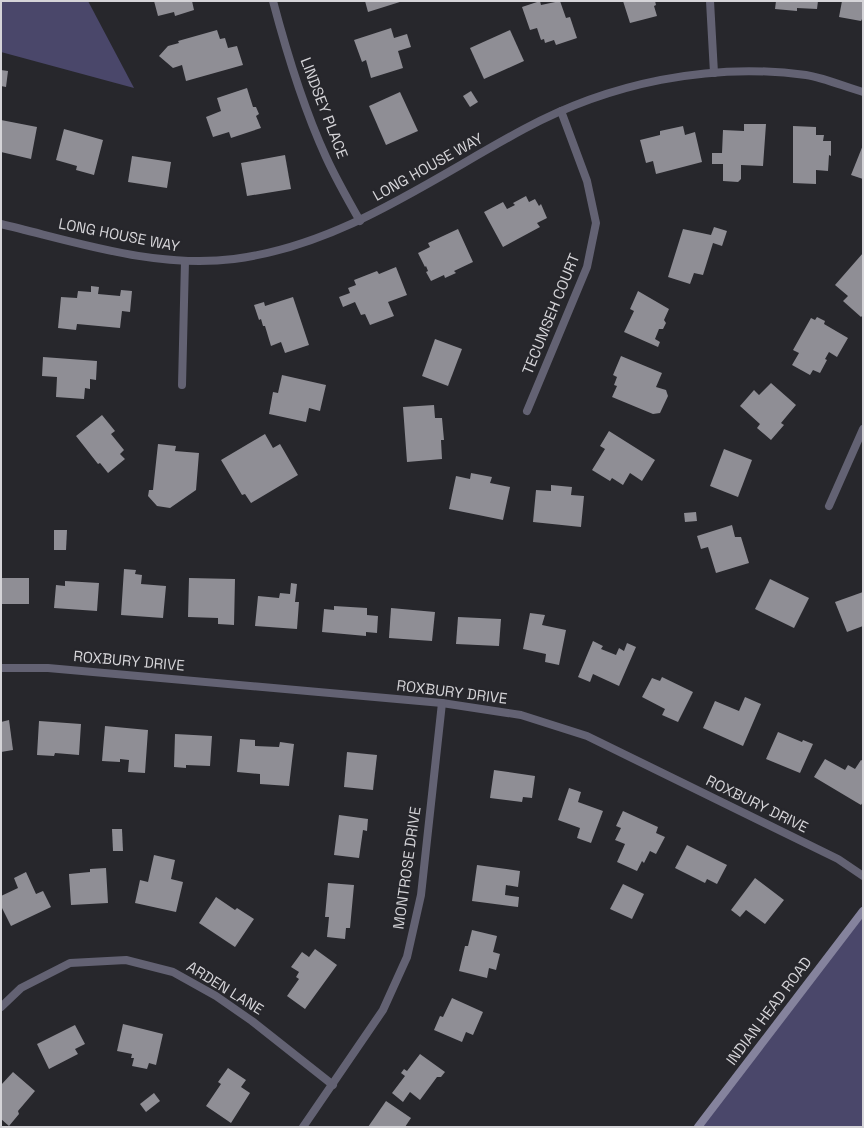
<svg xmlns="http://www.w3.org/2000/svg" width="864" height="1128" font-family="'Space Grotesk',sans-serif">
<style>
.forest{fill:#4a476a}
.building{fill:#8f8e95}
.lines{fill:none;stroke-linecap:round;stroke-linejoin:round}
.minor{stroke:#636273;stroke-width:8}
.secondary{stroke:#85839d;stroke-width:8}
.labels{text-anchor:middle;stroke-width:4;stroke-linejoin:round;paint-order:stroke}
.street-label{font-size:15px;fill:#d5d4d8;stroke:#27272c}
</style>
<rect width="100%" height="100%" fill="#27272c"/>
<!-- forest -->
<g class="forest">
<polygon points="1,1 88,1 134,88 1,52"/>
<polygon points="863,911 863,1127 698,1127"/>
</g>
<!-- building -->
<g class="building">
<polygon points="154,1 192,1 194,10 175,16 174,12 158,16"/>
<polygon points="365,1 403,1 368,12"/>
<polygon points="540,1 541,5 560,1 566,18 570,17 577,38 556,45 554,40 545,43 544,39 541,40 537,28 530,30 522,7"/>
<polygon points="623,1 655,1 656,5 654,6 657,16 630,23"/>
<polygon points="776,1 818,1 817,9 797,8 797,11 775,9"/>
<polygon points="842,1 863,1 863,17 861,21 839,17"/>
<polygon points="391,28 394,38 407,34 411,47 398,51 403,68 371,78 366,60 362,62 354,40"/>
<polygon points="217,30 220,39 225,38 228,48 237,46 243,65 186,81 182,65 173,68 159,56 168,46 179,43 178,41"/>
<polygon points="510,30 524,61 484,79 470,48"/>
<polygon points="1,70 8,71 6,87 1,86"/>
<polygon points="247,88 253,107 256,107 259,114 256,116 261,128 231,138 229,132 213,137 206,117 221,111 217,98"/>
<polygon points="471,91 478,102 470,107 463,96"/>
<polygon points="400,92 418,131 386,145 369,106"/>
<polygon points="1,120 37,127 31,159 1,152"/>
<polygon points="744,124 766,124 763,166 741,165 741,179 738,182 723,181 723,164 712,164 712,153 722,153 723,130 744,131"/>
<polygon points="683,126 685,135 695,132 702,162 656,174 653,161 646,163 640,140 660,135 660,131"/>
<polygon points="793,126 816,127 816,135 824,135 823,141 831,141 831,156 829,155 828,171 816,170 816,184 793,183"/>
<polygon points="64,129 103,140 94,175 76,170 77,166 56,160"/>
<polygon points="863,145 863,179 851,175"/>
<polygon points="285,155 291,189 247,196 241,163"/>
<polygon points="132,156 171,162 167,188 128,182"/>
<polygon points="526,196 529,202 535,199 539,206 541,204 547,218 537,223 540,227 503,247 484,212 503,202 507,209 515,205 513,203"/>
<polygon points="714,227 727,231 722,246 713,243 703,275 694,273 690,284 668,277 683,229 711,235"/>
<polygon points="458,229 473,262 454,271 456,273 445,278 444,275 431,281 426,272 428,271 426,266 425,267 418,253 430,247 428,243"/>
<polygon points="863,253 863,315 861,317 843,301 848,296 835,285"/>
<polygon points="396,267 407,295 388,302 394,316 370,325 365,314 361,315 355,302 343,307 339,297 350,293 348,288 356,285 354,280 377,271 379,274"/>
<polygon points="91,286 99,287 98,294 120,296 121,290 132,291 130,312 122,311 120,328 77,324 76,330 58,328 61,297 77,298 78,291 91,292"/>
<polygon points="638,291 669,309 664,320 666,323 663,329 659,329 655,339 660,342 658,347 624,332 634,311 630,309"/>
<polygon points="293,297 309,345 285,353 281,342 271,346 265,326 263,326 261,319 259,320 254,305 264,302 265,306"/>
<polygon points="817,317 825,321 824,324 848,338 837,357 829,352 825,359 827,360 820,373 813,370 810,375 792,365 799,353 793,350 811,318 815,320"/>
<polygon points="435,339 462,349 448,386 422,376"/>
<polygon points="621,356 662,373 656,387 666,390 668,396 660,413 653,414 612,397 617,386 614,385 617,377 613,375"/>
<polygon points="43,357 97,361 96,380 90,379 90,389 85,388 84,399 56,397 57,377 42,376"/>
<polygon points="282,375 326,385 320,411 309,408 306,422 269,414 273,392 278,393"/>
<polygon points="771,383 796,405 781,423 784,425 771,440 757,428 760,424 740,406 754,390 759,395"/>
<polygon points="434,405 435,418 442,418 444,440 441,440 442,459 407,462 403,407"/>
<polygon points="102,415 115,431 111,434 124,450 120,454 125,459 108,473 100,463 98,464 76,436"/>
<polygon points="609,431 655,460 642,481 630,473 623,485 612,478 610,481 592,470 605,449 600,446"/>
<polygon points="265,434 273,448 280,444 298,475 251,503 245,494 242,495 221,460"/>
<polygon points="158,444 176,446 175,451 199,453 196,490 170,508 157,506 148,496 149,490 153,490"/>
<polygon points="724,449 752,460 738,497 710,486"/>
<polygon points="471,473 492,477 490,483 510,487 503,520 449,509 456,476 470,479"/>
<polygon points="551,485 572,487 571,495 584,496 581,527 533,522 536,490 551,491"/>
<polygon points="696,512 697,521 685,522 684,513"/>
<polygon points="732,525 735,537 741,537 749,563 716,573 708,547 701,549 697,536"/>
<polygon points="54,530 67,530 66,550 54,550"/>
<polygon points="124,569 136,570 135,574 142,575 141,584 166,586 163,618 121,615"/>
<rect x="1" y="578" width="28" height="26"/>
<polygon points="189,578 235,579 234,625 218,624 218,618 188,617"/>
<polygon points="770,579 809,598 794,628 755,609"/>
<polygon points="65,581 99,583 97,611 54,608 56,585 65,586"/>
<polygon points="291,583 297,584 295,602 299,602 297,629 255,626 258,596 279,598 280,593 290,594"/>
<polygon points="863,592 863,626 847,632 835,602"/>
<polygon points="334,606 367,608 367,615 378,616 377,633 366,632 366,636 322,632 324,609 334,610"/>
<polygon points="391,608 435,612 432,641 389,638"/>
<polygon points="530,613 545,615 542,625 566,630 559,665 545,662 546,654 523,649"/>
<polygon points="458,617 501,619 499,646 456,644"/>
<polygon points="593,641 603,646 601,649 616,655 619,648 624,651 627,643 636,647 619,686 593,674 590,682 578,677"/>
<polygon points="662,677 693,692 678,722 662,715 665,709 642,697 652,678 660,681"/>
<polygon points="745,697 761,704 743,746 703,728 715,701 739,711"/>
<polygon points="9,720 13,750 1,752 1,722"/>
<polygon points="39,721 81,724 79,755 55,753 54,756 37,755"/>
<polygon points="105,726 148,730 145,773 128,772 129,760 120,759 120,762 102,761"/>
<polygon points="778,732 802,742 803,740 813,744 800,773 766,759"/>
<polygon points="175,734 212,736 210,766 186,765 186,768 174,767"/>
<polygon points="240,739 255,740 255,746 279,747 280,742 294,744 289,786 260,784 260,774 237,772"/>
<polygon points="347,752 377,755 373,790 344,787"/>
<polygon points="825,759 845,770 848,765 855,769 861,760 863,761 863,802 861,805 814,777"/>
<polygon points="494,770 535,776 532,798 523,797 522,802 490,798"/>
<polygon points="569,788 581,792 578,802 603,811 591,843 577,838 580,828 558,820"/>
<polygon points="623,811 658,827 656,833 665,837 656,854 650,851 644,863 642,861 637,871 617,862 625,844 615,840 621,828 616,826"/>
<polygon points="339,815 368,819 367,831 363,830 359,858 334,855"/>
<polygon points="112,829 122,829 123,851 113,851"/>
<polygon points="687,845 727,865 717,884 707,879 705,883 675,868"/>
<polygon points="154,855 175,860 171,879 183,882 176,912 135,903 140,880 148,882"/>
<polygon points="477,865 520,871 518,887 506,885 505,895 519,897 518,907 472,901"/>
<polygon points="106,868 108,903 71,905 69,874 90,872 90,869"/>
<polygon points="26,872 36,894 43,891 51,907 11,926 1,906 1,896 18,888 14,878"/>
<polygon points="755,878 784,900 765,924 746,910 740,917 731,910"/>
<polygon points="328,883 354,885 350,928 346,928 345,939 327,937 329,917 325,917"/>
<polygon points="623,884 644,894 632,919 610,909"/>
<polygon points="216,897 235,910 237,908 254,919 235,947 199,923"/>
<polygon points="472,930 497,936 493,952 500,954 496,970 489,968 487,978 459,971 465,946 468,946"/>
<polygon points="315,949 337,965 305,1009 287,996 299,979 296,977 299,972 291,967 302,952 309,957"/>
<polygon points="452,998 483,1012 473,1035 466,1032 462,1042 434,1030 440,1016 443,1017"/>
<polygon points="123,1024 163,1034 156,1065 149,1063 147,1069 132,1066 134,1058 131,1058 132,1054 117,1051"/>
<polygon points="75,1025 85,1044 75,1049 78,1054 49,1069 37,1044"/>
<polygon points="420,1054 445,1072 441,1077 437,1077 420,1100 410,1092 403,1102 392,1093 405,1076 401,1073 404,1069 407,1071"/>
<polygon points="228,1068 246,1080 241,1087 250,1093 231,1123 206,1106 221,1084 218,1082"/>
<polygon points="13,1072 35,1091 18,1111 19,1114 9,1126 1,1119 1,1085"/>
<polygon points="154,1093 160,1101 146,1112 140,1104"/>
<polygon points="386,1101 411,1118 405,1127 368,1127"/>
</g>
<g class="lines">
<!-- minor -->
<g class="minor">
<path d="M273 1C287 54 303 107 326 157 336 179 348 200 360 221"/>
<polyline points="710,1 714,73"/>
<path d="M1 224C77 242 156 269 234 259 342 245 431 179 524 129 609 83 710 62 806 75 825 78 845 87 863 92"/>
<polyline points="182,385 185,261"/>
<polyline points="527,411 587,267 596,223 587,181 561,111"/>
<polyline points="829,506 863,429"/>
<polyline points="1,668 48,668 442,703 521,715 587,736 838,859 863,876"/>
<polyline points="1,1007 21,988 70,963 126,960 173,972 216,996 252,1021 333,1085"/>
<polyline points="303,1127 383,1010 407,957 421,895 442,703"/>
</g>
<!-- secondary -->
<polyline class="secondary" points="698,1127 863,911"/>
</g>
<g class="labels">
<!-- street labels -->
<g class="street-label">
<text transform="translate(324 108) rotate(69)" y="5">LINDSEY PLACE</text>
<text transform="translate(428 167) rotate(-29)" y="5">LONG HOUSE WAY</text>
<text transform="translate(119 235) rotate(11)" y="5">LONG HOUSE WAY</text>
<text transform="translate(551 314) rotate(-68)" y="5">TECUMSEH COURT</text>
<text transform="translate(129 661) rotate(5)" y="5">ROXBURY DRIVE</text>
<text transform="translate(452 692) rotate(7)" y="5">ROXBURY DRIVE</text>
<text transform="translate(757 804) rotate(26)" y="5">ROXBURY DRIVE</text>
<text transform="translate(407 868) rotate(-82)" y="5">MONTROSE DRIVE</text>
<text transform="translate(225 988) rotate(32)" y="5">ARDEN LANE</text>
<text transform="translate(769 1011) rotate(-53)" y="5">INDIAN HEAD ROAD</text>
</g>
</g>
<!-- border -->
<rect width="864" height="1128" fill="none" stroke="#d5d4d8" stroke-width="4"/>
</svg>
